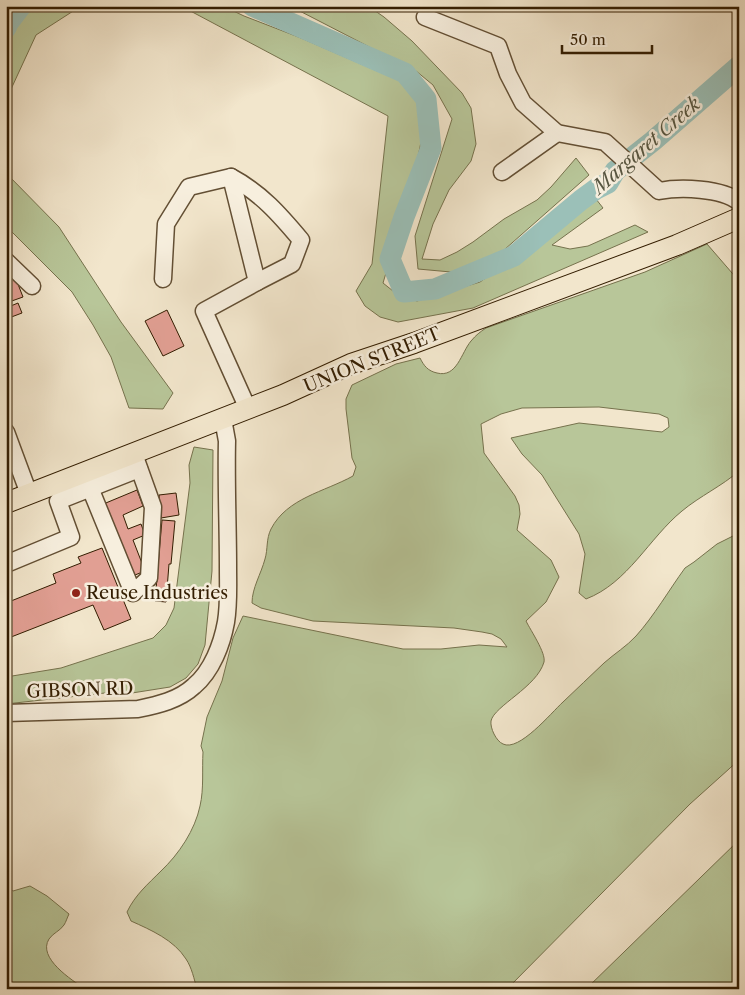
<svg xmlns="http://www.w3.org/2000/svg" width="745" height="995" font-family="'Libre Caslon Text',serif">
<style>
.green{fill:#b8c699;stroke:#76724d}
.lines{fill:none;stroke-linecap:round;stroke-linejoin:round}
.river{stroke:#9bc0b8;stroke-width:21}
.building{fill:#e19f93;stroke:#331d01}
.minor-casing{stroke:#634f34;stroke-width:19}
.major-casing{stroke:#331d01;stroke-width:22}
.minor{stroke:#f7efde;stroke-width:16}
.major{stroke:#f2e6cc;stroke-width:20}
.poi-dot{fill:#8f2418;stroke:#f7efde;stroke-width:2}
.labels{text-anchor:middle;stroke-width:5;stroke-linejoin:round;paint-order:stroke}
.street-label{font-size:18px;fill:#331d01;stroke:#f7efde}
.poi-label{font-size:18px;fill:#331d01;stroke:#f7efde;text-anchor:start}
.water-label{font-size:19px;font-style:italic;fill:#575641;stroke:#f7efde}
</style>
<rect width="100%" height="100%" fill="#f2e6cc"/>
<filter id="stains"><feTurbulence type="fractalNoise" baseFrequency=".004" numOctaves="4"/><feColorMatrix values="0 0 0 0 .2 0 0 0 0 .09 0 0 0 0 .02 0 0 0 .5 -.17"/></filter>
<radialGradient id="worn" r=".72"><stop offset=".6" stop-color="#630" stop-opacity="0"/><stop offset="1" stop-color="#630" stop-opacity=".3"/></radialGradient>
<!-- green -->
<g class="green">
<polygon points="29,6 81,6 36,35 6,100 6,37"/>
<path d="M181 6H223L244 16 301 38 382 73C404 76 421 101 422 123 423 140 418 156 414 172 405 209 394 246 383 283L398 295 417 301 480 282 596 199 603 208 552 245 570 249 588 246 635 225 648 232 473 308 398 322 380 317 365 306 356 291 372 264 388 116Z"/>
<polygon points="290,6 368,6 384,17 412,41 462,93 471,108 476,144 471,161 449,190 433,224 422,259 440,260 457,252 473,242 504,219 537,200 551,187 576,158 589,175 504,250 487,260 451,272 418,269 415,236 452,119 433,85 416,71"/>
<polygon points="6,173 59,227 121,322 173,393 163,409 129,408 111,357 93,325 72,292 6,226"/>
<path d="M707 244 739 281V471C722 486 700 496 682 511 649 538 628 583 586 599L579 593 585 554 579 534 542 475 522 454 511 438 579 423 662 432 669 427 668 418 659 414 599 407 522 408 501 414 481 424 484 453 515 496 519 505 520 514 517 530 551 560 559 577 546 602 526 621C531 631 546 653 544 662 537 687 494 706 491 721 490 728 496 741 503 744 519 752 551 713 563 702 577 689 590 676 604 663 614 654 627 646 636 636 654 616 669 590 685 568L694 562 717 544 739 533V760L690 804 507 989H197C194 979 192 968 186 959 174 940 151 930 131 921L127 912C135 895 148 884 161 871 179 854 195 830 200 806 204 789 202 769 203 752L201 746 207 717 222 681 233 638 243 616 403 649H441L479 645 507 647 501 639 492 634 482 632 454 628 313 621 261 608 252 603C252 588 261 574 265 559 268 549 266 539 271 529 287 498 324 492 353 476L356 467 352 458 346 409V399L352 385 396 364 420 358C424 366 428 371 437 373 457 378 461 353 471 341 476 335 480 332 486 328L645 272Z"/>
<polygon points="194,447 213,450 212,571 205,645 198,664 186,678 170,687 132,693 114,692 6,704 6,677 61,668 153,638 166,625 174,608 190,483 189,465"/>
<polygon points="739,840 739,989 586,989"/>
<path d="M6 885 13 891 30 886 47 896 69 914C67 918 66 922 64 925 60 931 53 933 49 939 37 958 72 980 85 989H6Z"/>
</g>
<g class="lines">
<!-- river -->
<g class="river">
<polyline points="252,6 405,73 426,99 431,148 404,217 390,259 404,292 435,289 514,256 581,200 596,189 608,183 615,171 653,141 739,66"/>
<polyline points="6,28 8,23 21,6"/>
</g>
</g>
<!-- building -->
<g class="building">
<polygon points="14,274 23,297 6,303 6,277"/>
<polygon points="18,303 22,313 6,319 6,308"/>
<polygon points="167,310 184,346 163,356 145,321"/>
<polygon points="137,490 143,506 123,515 128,529 141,524 145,535 133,540 145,571 130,577 101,505"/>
<polygon points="176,493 179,515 161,518 159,495"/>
<polygon points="162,520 175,521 171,564 169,564 166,602 155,601"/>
<polygon points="102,548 131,619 104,630 93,605 6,639 6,603 56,583 53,574 81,563 78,557"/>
</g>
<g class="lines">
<!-- minor casing -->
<g class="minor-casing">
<g id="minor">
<path d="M425 17 498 46 508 74 523 103 557 133 605 142 659 191C680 187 722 188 739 202"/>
<polyline points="502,172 557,133"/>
<path d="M231 177C261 193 280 215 301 240L292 264 257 282"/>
<polyline points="6,261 32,286"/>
<polyline points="163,279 166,224 189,187 231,177 257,282 204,311 248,409"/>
<polyline points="6,432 29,494"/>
<polyline points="84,473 133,593 149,578 153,507 134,454"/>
<polyline points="6,564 71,537 58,501 139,469"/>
<path d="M6 713 138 709C158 705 179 700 194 686 212 671 222 644 226 622 229 604 228 586 228 568 228 526 226 483 227 441L223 419"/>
</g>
</g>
<!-- major casing -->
<g class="major-casing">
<polyline id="major" points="6,503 283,395 351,364 414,343 677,245 739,218"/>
</g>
<!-- minor -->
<use href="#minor" class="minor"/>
<!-- major -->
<use href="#major" class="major"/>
</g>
<!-- markers -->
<circle class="poi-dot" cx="76" cy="593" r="5"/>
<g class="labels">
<!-- street labels -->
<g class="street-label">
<text transform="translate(372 360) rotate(-22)" y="6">UNION STREET</text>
<text transform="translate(80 690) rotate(-2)" y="6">GIBSON RD</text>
</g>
<!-- poi labels -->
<g class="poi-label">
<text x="86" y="599">Reuse Industries</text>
</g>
<!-- water labels -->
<g class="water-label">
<text transform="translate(646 145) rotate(-41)" y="7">Margaret Creek</text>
</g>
</g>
<!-- margin -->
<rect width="745" height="995" fill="none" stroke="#f2e6cc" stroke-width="25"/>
<rect x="8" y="8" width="730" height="980" fill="none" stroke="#331d01" stroke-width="2.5"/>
<rect x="12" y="12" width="720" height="970" fill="none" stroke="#331d01"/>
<!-- scale -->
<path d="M562 45v8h90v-8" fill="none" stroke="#331d01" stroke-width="2.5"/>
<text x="570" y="45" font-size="15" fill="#331d01" stroke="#f7efde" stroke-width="4" paint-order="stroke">50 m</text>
<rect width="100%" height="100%" filter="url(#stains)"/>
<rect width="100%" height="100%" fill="url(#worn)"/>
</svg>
